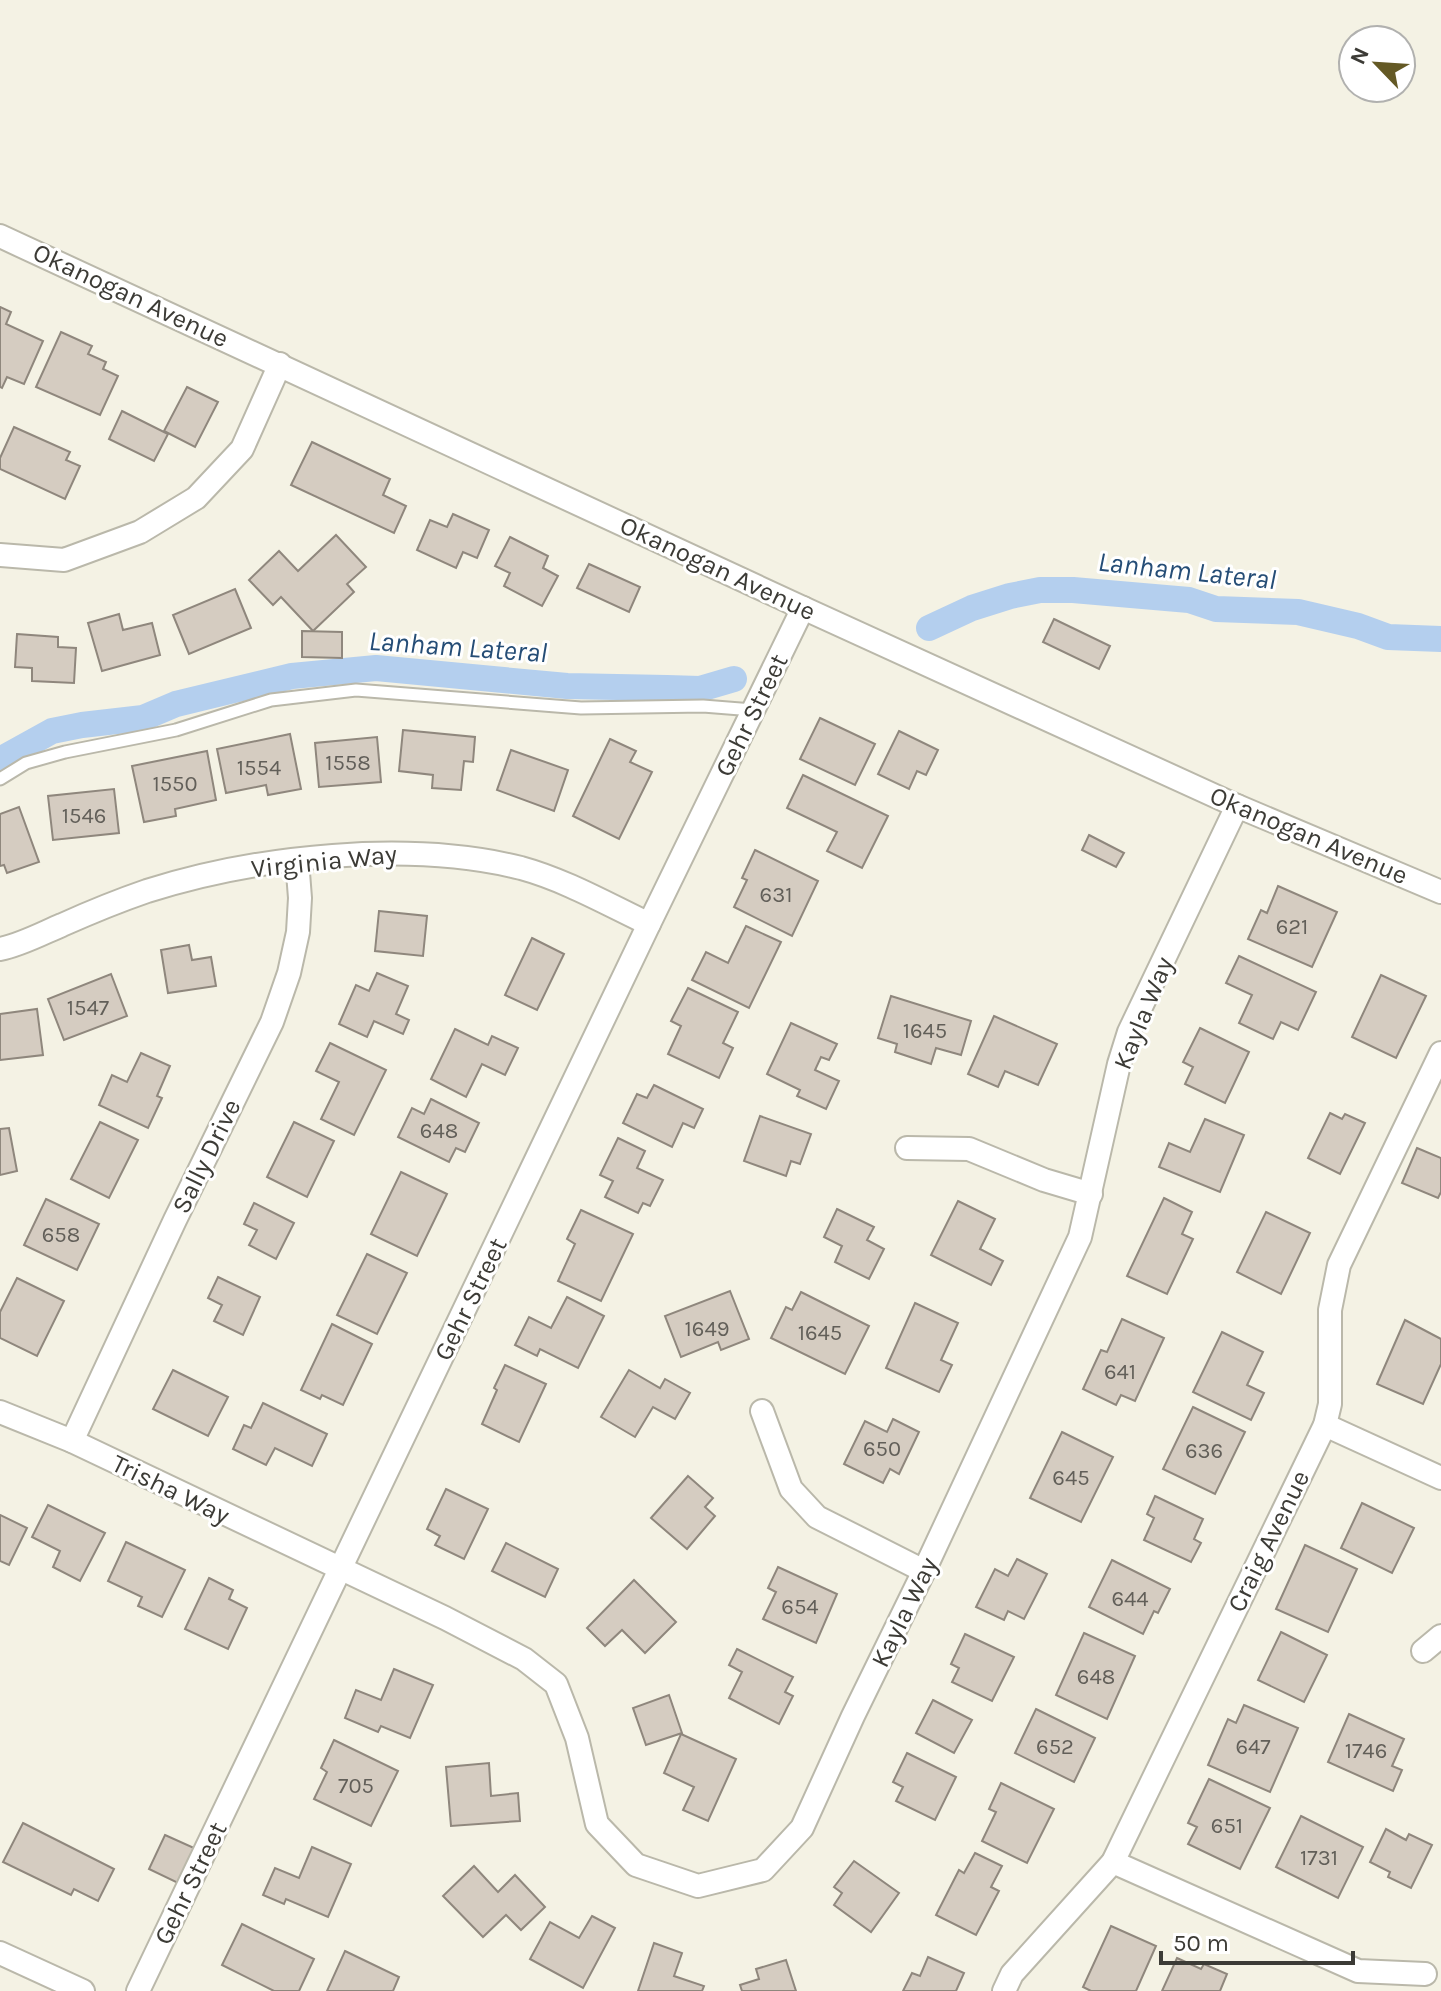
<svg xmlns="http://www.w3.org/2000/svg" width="1441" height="1991" font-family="Karla,sans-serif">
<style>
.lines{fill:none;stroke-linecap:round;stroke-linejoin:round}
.canal{stroke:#b4cfee;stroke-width:26}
.building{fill:#d5ccc1;stroke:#8f877d;stroke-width:2}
.service-casing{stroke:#bab8aa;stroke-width:15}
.minor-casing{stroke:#bab8aa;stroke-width:26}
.service{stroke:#fff;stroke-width:11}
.minor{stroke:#fff;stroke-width:22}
.labels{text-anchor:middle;stroke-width:6;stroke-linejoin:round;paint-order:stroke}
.number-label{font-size:22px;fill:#625f59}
.street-label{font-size:26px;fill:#3c3b36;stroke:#fff}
.water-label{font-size:28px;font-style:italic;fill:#254d76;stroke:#fff}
</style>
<rect width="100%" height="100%" fill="#f4f2e4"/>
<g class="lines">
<!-- canal -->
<g class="canal">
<polyline points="929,628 972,608 1010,596 1040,590 1073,590 1189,600 1216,609 1298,612 1358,626 1388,637 1441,639"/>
<polyline points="0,760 52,731 82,725 143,718 176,704 292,676 376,668 567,686 667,688 700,689 734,679"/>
</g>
</g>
<!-- building -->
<g class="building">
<polygon points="0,307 11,312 6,324 43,341 24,384 7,377 2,388 0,387"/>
<polygon points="61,332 92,346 88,354 106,362 103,369 118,376 100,415 36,387"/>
<polygon points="187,387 218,402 195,447 164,431"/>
<polygon points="122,411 168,434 154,461 109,439"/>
<polygon points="14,427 70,452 66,460 80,466 65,499 0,469 0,458"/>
<polygon points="312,442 390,479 383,495 406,506 394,533 291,485"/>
<polygon points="453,514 489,530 477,558 463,552 456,568 417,550 430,520 447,527"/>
<polygon points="336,535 366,567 347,584 354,592 313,631 281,597 273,605 249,580 279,551 298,571"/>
<polygon points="510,537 548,556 543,568 558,576 542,606 504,586 510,573 495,566"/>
<polygon points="589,564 640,587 629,612 577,588"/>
<polygon points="235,589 251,628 189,654 173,615"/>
<polygon points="119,614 123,630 152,623 160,655 102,671 88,623"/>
<polygon points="1054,619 1110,646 1099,669 1043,642"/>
<polygon points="302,631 342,632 342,658 302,657"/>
<polygon points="17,634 58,637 58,647 76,648 74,683 32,681 32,668 15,667"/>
<polygon points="820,718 875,744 855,785 800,759"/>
<polygon points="403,730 475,737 473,762 464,761 461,790 432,788 433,775 399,771"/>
<polygon points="899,731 938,750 926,775 917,771 909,789 878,774"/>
<polygon points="290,734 301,789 268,795 266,785 226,793 217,749"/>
<polygon points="377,737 381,782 319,787 315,743"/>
<polygon points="610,739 636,751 630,762 652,772 619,839 573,816"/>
<polygon points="511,750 568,770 554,811 497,790"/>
<polygon points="207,751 216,800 175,809 176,816 144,822 132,766"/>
<polygon points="803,775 888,816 862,868 827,851 837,832 787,808"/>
<polygon points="114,789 119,833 53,840 48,796"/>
<polygon points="19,807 39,862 7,873 4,865 0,866 0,814"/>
<polygon points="1089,835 1124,853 1116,867 1082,850"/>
<polygon points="755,850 818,881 792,936 734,907 747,880 742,878"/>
<polygon points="1278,886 1337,912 1312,967 1248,939 1261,910 1267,913"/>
<polygon points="379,911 427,916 423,956 375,951"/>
<polygon points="746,926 781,942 749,1008 692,980 706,952 728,963"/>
<polygon points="532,938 564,954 537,1010 505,995"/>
<polygon points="189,945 192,960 211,957 216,986 168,993 161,950"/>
<polygon points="1239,956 1316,992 1298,1030 1281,1022 1273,1039 1239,1023 1252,995 1226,983"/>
<polygon points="377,973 408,986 396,1014 409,1020 403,1034 374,1021 367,1037 339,1024 356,985 369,991"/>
<polygon points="111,974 127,1016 64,1040 48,999"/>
<polygon points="1381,975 1426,996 1396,1058 1352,1037"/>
<polygon points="688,988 738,1012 723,1043 733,1048 719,1078 668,1054 681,1026 671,1021"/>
<polygon points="891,996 971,1021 961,1055 936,1048 931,1064 895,1052 897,1044 878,1038"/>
<polygon points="37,1009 43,1055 0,1060 0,1014"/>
<polygon points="994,1016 1057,1044 1038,1085 1005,1071 998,1087 968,1074"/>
<polygon points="791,1023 837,1044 829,1060 821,1057 815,1070 839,1081 826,1109 797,1096 800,1090 767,1074"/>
<polygon points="1200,1028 1249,1052 1225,1103 1185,1084 1193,1067 1183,1062"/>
<polygon points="455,1029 488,1045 492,1036 518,1048 505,1075 482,1064 466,1097 431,1079"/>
<polygon points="330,1043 386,1070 354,1135 321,1119 339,1082 316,1071"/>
<polygon points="141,1053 170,1066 157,1096 162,1098 148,1128 99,1105 112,1075 127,1082"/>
<polygon points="654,1085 703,1109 694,1128 683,1123 672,1147 623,1123 637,1094 647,1098"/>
<polygon points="431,1099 479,1123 465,1152 456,1148 449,1162 398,1137 412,1108 424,1114"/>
<polygon points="1330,1113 1342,1119 1345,1114 1365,1123 1340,1174 1308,1158"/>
<polygon points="760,1116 811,1134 800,1164 791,1161 786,1176 744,1161"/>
<polygon points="1205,1119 1244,1135 1220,1192 1159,1167 1169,1143 1190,1152"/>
<polygon points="100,1122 138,1140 109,1198 71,1179"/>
<polygon points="294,1122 334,1141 307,1197 267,1177"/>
<polygon points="9,1128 17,1171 0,1175 0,1129"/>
<polygon points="618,1138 645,1151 637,1168 663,1180 650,1206 643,1203 638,1213 605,1197 613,1181 600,1175"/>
<polygon points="1417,1148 1441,1158 1441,1192 1438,1198 1402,1183"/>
<polygon points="401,1172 447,1194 417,1256 371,1234"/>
<polygon points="1164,1198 1192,1212 1182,1234 1193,1239 1167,1294 1127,1276"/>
<polygon points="46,1199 99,1224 77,1270 24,1245"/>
<polygon points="958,1201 995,1219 980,1249 1003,1261 991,1285 931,1255"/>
<polygon points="254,1203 294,1223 276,1259 249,1245 257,1230 244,1224"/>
<polygon points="837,1209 874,1227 867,1240 884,1249 869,1279 835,1262 842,1246 824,1237"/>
<polygon points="581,1210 633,1234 601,1301 558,1281 575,1244 567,1239"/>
<polygon points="1266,1212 1310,1233 1281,1294 1237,1272"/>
<polygon points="367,1254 407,1273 377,1334 337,1315"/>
<polygon points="218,1277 260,1297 243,1335 214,1321 222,1305 208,1298"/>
<polygon points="17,1278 64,1301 37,1356 0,1338 0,1312"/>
<polygon points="730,1291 749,1339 721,1350 718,1342 681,1357 665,1316"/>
<polygon points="801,1292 869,1326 845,1374 771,1338 786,1307 792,1310"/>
<polygon points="567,1297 604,1316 578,1368 540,1349 537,1356 515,1345 529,1317 551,1328"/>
<polygon points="915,1303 958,1323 941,1360 952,1365 939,1392 886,1368"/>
<polygon points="1122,1319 1164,1338 1135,1401 1121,1395 1116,1405 1083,1389 1101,1350 1107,1352"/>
<polygon points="1405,1320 1441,1339 1441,1364 1423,1404 1377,1384"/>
<polygon points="332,1324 372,1344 343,1405 322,1395 320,1399 301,1390"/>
<polygon points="1222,1332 1263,1352 1247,1385 1264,1393 1251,1420 1193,1392"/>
<polygon points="505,1365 546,1384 519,1442 482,1424 497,1390 494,1388"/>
<polygon points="173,1370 228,1397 208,1436 153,1409"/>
<polygon points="629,1370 660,1388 665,1379 690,1393 675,1419 653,1407 635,1437 601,1417"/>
<polygon points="263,1403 327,1434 312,1466 275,1448 266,1465 233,1449 244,1425 251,1428"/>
<polygon points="1193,1407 1245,1432 1215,1494 1163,1469"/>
<polygon points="893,1419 919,1432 899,1474 890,1469 883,1483 844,1464 865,1421 887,1432"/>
<polygon points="1062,1432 1113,1457 1081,1522 1030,1498"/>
<polygon points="688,1476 713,1498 705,1507 715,1516 687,1549 651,1518"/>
<polygon points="446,1489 488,1509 464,1559 435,1545 440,1536 427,1529"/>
<polygon points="1155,1496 1203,1519 1194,1539 1201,1543 1191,1562 1144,1540 1154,1518 1147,1514"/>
<polygon points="1362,1503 1414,1528 1392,1573 1341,1548"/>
<polygon points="48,1505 105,1533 80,1581 53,1567 60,1551 32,1537"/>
<polygon points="0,1515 27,1528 9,1565 0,1561"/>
<polygon points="126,1542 185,1570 162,1617 138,1606 142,1597 108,1581"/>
<polygon points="506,1543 558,1569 545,1597 492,1571"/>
<polygon points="1305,1545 1357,1569 1328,1632 1276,1609"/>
<polygon points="1017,1559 1047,1574 1024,1619 1008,1611 1004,1620 976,1607 995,1569 1008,1576"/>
<polygon points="1112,1560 1170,1589 1158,1613 1154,1611 1143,1634 1089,1607"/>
<polygon points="778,1567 837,1594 816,1643 763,1619 776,1592 768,1588"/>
<polygon points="209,1578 233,1590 229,1599 247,1608 228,1649 185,1629"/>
<polygon points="634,1580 676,1622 645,1653 622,1630 605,1646 587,1628"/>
<polygon points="1281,1632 1327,1655 1304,1702 1258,1680"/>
<polygon points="1084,1633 1135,1656 1107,1719 1056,1695"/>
<polygon points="965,1634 1014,1657 992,1701 952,1682 959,1668 951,1664"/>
<polygon points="737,1649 793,1677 785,1692 793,1696 779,1724 729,1698 742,1672 729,1665"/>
<polygon points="394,1669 433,1685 410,1738 381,1726 378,1732 345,1718 356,1690 381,1700"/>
<polygon points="669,1695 682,1733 646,1745 633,1708"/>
<polygon points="933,1700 972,1720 954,1753 916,1733"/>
<polygon points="1244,1705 1298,1728 1270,1792 1208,1765 1228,1719 1236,1723"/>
<polygon points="1036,1709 1095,1738 1074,1782 1015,1753"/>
<polygon points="1349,1714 1404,1739 1392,1766 1402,1770 1393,1791 1328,1762"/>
<polygon points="681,1734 736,1759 708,1821 683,1810 694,1787 664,1773"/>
<polygon points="334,1740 398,1771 371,1826 314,1799 327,1772 321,1768"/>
<polygon points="907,1753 956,1777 935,1820 896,1801 903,1787 893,1782"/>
<polygon points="489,1763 491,1796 518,1793 520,1821 451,1826 446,1767"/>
<polygon points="1209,1779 1270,1808 1240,1869 1188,1844 1197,1827 1188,1823"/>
<polygon points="1001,1783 1054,1809 1027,1863 982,1841 996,1812 989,1809"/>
<polygon points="1301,1816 1363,1847 1338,1898 1276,1867"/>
<polygon points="23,1823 114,1869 98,1901 74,1889 71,1895 3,1862"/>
<polygon points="1386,1829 1406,1840 1409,1834 1432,1845 1411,1888 1388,1877 1390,1872 1370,1862"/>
<polygon points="165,1835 194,1848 178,1883 149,1869"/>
<polygon points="312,1847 351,1864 328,1917 286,1899 284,1904 263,1895 275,1868 299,1878"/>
<polygon points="975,1853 1002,1866 991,1887 999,1891 976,1935 936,1915 959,1870 964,1873"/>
<polygon points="854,1861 899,1893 871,1932 834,1905 842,1893 834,1887"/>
<polygon points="474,1866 498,1892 515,1875 545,1907 521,1930 506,1915 483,1937 443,1896"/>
<polygon points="592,1916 615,1928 583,1988 530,1959 550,1922 579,1938"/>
<polygon points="242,1924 314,1959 299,1991 274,1991 222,1965"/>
<polygon points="1111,1926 1156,1946 1136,1991 1091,1991 1083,1987"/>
<polygon points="654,1943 682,1953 674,1976 704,1986 702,1991 638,1991"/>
<polygon points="345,1951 399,1977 393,1991 327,1991"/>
<polygon points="928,1957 964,1973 956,1991 903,1991 912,1973 920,1976"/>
<polygon points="1177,1958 1201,1969 1204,1964 1227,1974 1220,1991 1162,1991"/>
<polygon points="786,1960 796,1991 742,1991 740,1985 759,1979 756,1969"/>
</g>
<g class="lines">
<!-- service casing -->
<g class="service-casing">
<polyline id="service" points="0,779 26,763 65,752 176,730 271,700 356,690 581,708 703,706 753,710"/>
</g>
<!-- minor casing -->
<g class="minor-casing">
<g id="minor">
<polyline points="0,236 803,608 1237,806 1441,892"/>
<polyline points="0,555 64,560 140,532 196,498 242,449 280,364"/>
<path d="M0 949C21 945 43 933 62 925 91 912 118 901 147 891 257 856 408 840 521 868 565 880 607 904 649 924"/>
<polyline points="907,1148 969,1149 1044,1180 1091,1194"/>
<polyline points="762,1411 791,1489 817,1517 924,1571"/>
<polyline points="0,1412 72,1441 445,1618 524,1659 556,1684 577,1738 597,1824 636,1865 698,1886 763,1870 802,1828 853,1716 924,1571 1080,1237 1119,1064 1129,1032 1237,806"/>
<polyline points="1325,1425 1441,1478"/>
<polyline points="72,1441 175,1220 272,1022 289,973 298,932 300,898 297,860"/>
<polyline points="1423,1651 1441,1636"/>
<polyline points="1113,1862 1358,1971 1425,1974"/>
<polyline points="0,1953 83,1991"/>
<polyline points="138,1991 649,924 803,608"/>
<polyline points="1004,1991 1012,1974 1113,1862 1325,1425 1330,1404 1330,1310 1339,1265 1441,1053"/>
</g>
</g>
<!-- service -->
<use href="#service" class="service"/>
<!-- minor -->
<use href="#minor" class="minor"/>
</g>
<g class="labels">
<!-- number labels -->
<g class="number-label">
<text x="348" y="770">1558</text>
<text x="259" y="775">1554</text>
<text x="175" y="791">1550</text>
<text x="84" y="823">1546</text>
<text x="776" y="902">631</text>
<text x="1292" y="934">621</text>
<text x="88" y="1015">1547</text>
<text x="925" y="1038">1645</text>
<text x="439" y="1138">648</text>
<text x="61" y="1242">658</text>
<text x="707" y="1336">1649</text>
<text x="820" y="1340">1645</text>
<text x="1120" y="1379">641</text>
<text x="882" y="1456">650</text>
<text x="1204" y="1458">636</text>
<text x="1071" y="1485">645</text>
<text x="1130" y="1606">644</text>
<text x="800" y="1614">654</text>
<text x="1096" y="1684">648</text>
<text x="1055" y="1754">652</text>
<text x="1253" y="1754">647</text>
<text x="1366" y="1758">1746</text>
<text x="356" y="1793">705</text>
<text x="1227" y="1833">651</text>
<text x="1319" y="1865">1731</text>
</g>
<!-- street labels -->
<g class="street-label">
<text transform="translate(131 295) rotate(25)" y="9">Okanogan Avenue</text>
<text transform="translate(718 568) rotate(25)" y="9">Okanogan Avenue</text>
<text transform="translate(751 715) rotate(-64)" y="9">Gehr Street</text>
<text transform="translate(1309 835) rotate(23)" y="9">Okanogan Avenue</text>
<text transform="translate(324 861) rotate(-6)" y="9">Virginia Way</text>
<text transform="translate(1143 1013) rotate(-68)" y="9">Kayla Way</text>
<text transform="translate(206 1156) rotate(-64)" y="9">Sally Drive</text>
<text transform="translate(470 1299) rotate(-64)" y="9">Gehr Street</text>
<text transform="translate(171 1489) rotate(26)" y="9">Trisha Way</text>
<text transform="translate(1268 1541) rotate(-64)" y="9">Craig Avenue</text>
<text transform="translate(904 1612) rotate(-64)" y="9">Kayla Way</text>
<text transform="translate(190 1883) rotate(-64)" y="9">Gehr Street</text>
</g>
<!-- water labels -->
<g class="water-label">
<text transform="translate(1187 570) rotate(6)" y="10">Lanham Lateral</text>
<text transform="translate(458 646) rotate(4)" y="10">Lanham Lateral</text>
</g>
</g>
<!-- north arrow -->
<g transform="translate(1377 64) rotate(295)"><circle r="38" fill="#ffffff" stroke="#b1b1af" stroke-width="2"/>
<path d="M0-6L14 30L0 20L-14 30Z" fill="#645925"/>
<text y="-12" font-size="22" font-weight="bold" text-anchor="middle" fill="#3c3b36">N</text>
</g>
<!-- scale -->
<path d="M1161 1951v12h192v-12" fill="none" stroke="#3c3b36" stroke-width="4"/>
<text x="1173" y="1951" font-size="24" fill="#3c3b36" stroke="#ffffff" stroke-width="6" paint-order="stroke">50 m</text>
</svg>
